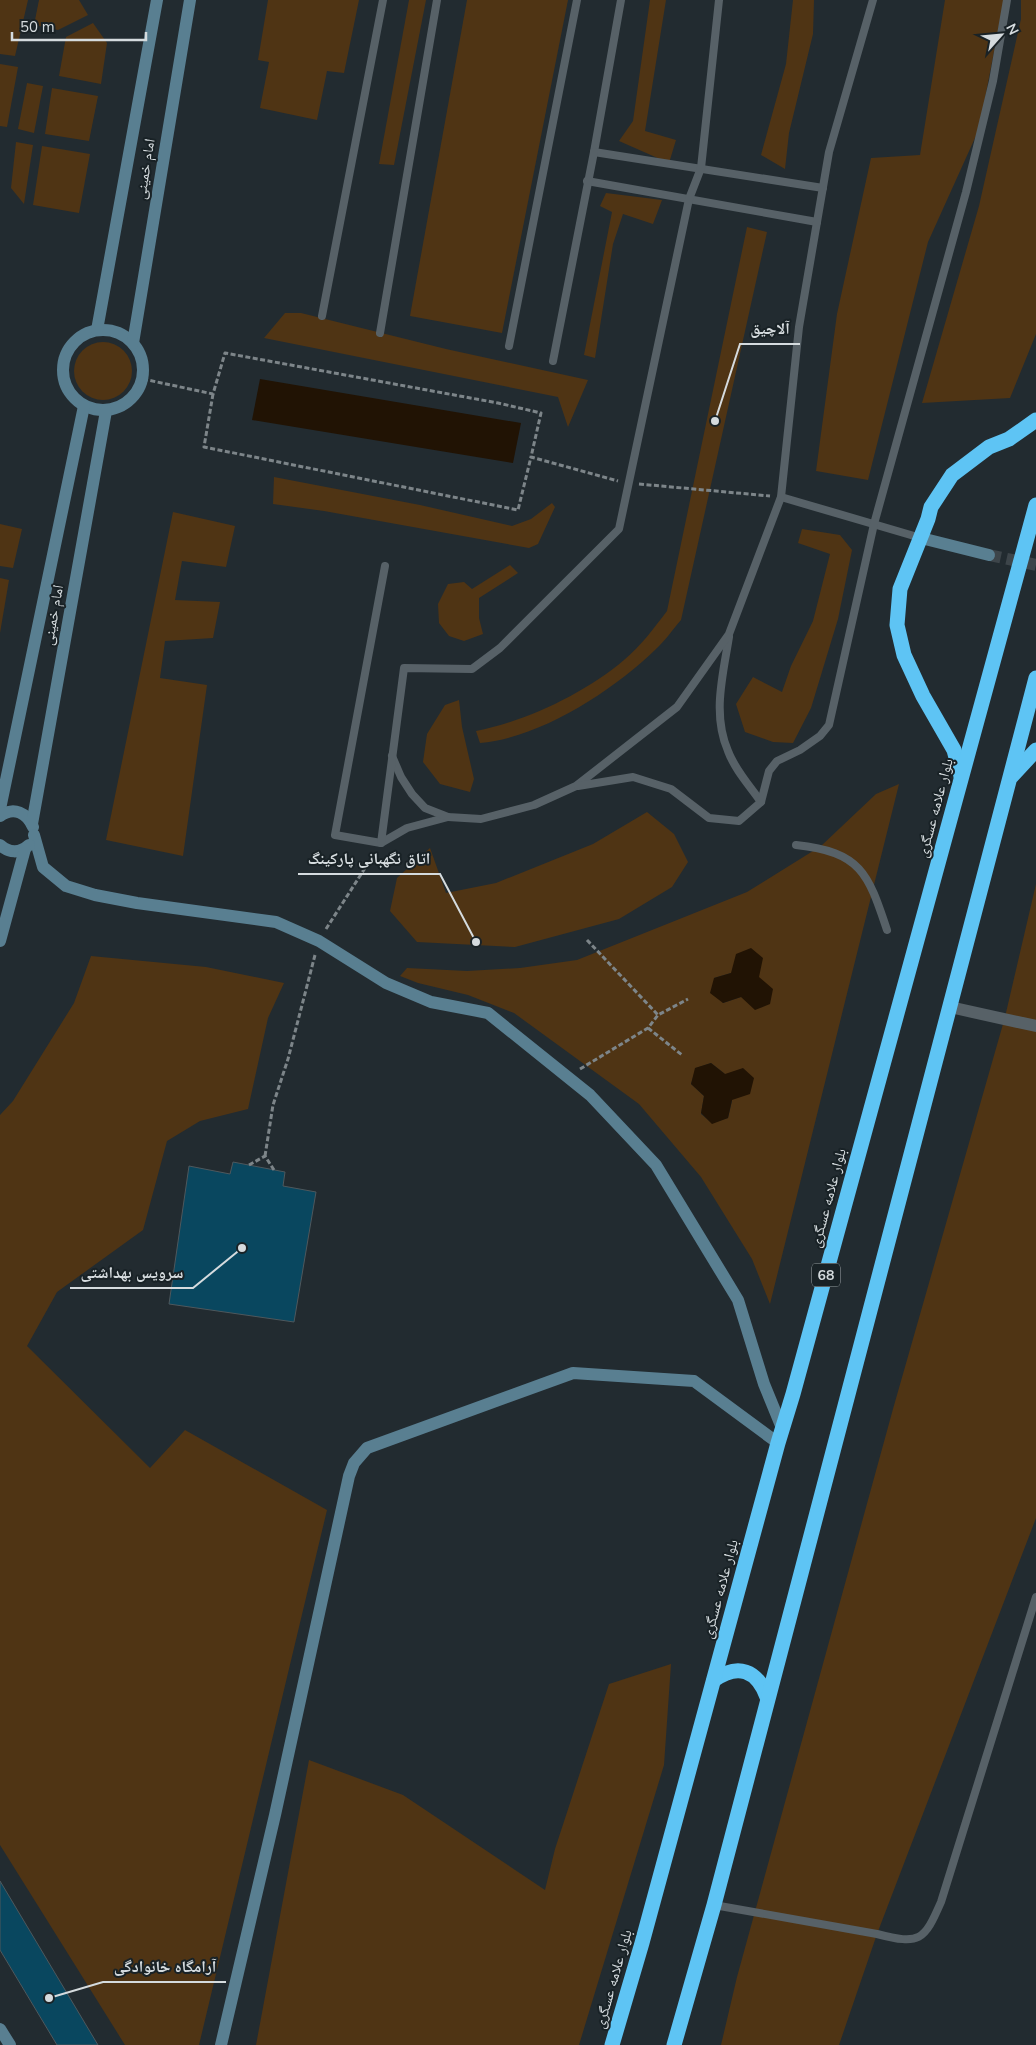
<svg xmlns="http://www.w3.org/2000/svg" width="1036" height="2045" font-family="'Nunito Sans','Noto Naskh Arabic',sans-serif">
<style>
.green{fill:#4f3414;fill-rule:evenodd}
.water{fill:#211304}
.building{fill:#09475f;stroke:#4e585d}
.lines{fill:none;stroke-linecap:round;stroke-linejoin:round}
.secondary-tunnel{stroke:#3d454a;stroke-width:12;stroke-dasharray:12 6;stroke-linecap:butt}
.path{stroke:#7d8589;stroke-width:3;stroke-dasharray:5 2.5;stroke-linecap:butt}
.lane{stroke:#576167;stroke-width:8}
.street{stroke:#576167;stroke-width:12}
.secondary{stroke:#597f91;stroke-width:12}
.highway{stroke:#5ec4f4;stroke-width:15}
.labels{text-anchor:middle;stroke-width:4;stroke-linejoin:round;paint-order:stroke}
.shield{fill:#192226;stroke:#9da4a7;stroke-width:1}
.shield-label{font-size:14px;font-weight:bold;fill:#d5dbde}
.street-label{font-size:15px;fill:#d5dbde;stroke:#192226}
.leader{fill:none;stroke:#d5dbde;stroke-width:2}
.callout-dot{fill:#d5dbde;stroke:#192226;stroke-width:2}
.callout-label{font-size:16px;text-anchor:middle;font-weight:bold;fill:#d5dbde;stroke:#192226;stroke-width:4;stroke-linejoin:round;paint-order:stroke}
</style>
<rect width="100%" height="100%" fill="#222b30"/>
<!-- green -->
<g class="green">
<polygon points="0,0 28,0 15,56 0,54"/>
<polygon points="39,0 79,0 88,15 58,30 34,25"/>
<polygon points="268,0 359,0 344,73 327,71 317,120 260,108 269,62 258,60"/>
<polygon points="409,0 426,0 394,165 379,164"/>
<polygon points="467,0 568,0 502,333 410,316"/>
<polygon points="650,0 666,0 645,131 676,140 669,163 619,141 633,121"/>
<polygon points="793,0 814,0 813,34 789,133 785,169 761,155 786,64"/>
<polygon points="945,0 1004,0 979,129 928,242 868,480 816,471 837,314 871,158 920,155"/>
<polygon points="1021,0 1036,0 1036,334 1010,398 922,403 979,206 1021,19"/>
<polygon points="93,23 107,43 101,84 59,76 66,37"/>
<polygon points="0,64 18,67 7,127 0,126"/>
<polygon points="27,83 43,86 34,133 18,129"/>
<polygon points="52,88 98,96 89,141 45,134"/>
<polygon points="16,142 33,145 24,204 11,188"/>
<polygon points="42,146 90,154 79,213 33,205"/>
<polygon points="606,193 662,200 653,224 623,214 613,244 595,358 584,355 612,212 600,206"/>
<path d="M747 227 767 232 681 620C673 629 665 641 656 649 613 691 540 738 480 743L476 731C527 721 585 693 624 660 641 646 654 628 667 611Z"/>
<polygon points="285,313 301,313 446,349 588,380 568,427 558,397 264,338"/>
<circle cx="103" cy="371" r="29"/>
<polygon points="274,477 420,505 512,526 531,519 552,503 555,507 538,544 529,548 324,511 273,504"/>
<polygon points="173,512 235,526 226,567 182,561 175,600 220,602 213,638 165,641 160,678 207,685 183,856 106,840"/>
<polygon points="0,524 22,529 13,568 0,566"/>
<polygon points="802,529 840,535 852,550 838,619 811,708 793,743 773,742 745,732 736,704 753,677 782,692 791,666 813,621 830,554 798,543"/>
<polygon points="510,565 518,573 479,598 479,618 483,634 464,641 449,636 439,623 438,604 448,584 464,582 472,589"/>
<polygon points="0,578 9,580 0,633"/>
<polygon points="459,700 462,727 474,779 470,792 440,784 423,762 427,734 445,705"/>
<path d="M899 784 770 1304 752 1259 701 1177 639 1104 514 1013 468 995 418 983 400 976 407 968 467 971 520 968 577 960 747 892 821 846 876 794ZM731 973 741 997 723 1003 714 978ZM711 1063 725 1074 732 1101 728 1118 712 1123 701 1114 704 1096 691 1084 696 1068Z"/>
<polygon points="647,812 674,834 688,862 672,887 619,919 515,947 417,942 390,911 397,878 430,848 446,893 496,883 593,844"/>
<polygon points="1036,884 1036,1518 877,1934 839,2045 721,2045 737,1977 893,1409 1005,1017"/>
<polygon points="91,956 206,967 284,983 268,1018 248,1109 200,1121 167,1141 143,1230 57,1292 27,1346 150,1468 185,1430 327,1510 199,2045 125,2045 0,1845 0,1115 13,1101 74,1003"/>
<polygon points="671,1664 664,1765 579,2045 256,2045 309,1760 403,1795 545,1890 555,1849 609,1684"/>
</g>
<!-- water -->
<g class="water">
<polygon points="260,379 521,423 513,463 252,420"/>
<polygon points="751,948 763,958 759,977 773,989 770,1004 755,1010 741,997 723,1003 710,993 714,978 731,973 736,954"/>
<polygon points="711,1063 725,1074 743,1068 754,1078 750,1094 732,1100 728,1118 712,1124 701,1113 704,1096 691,1084 695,1068"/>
</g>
<!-- building -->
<g class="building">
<polygon points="233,1162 285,1172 283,1186 316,1192 294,1322 169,1304 189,1166 230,1174"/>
<polygon points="0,1881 98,2045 57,2045 0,1950"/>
</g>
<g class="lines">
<!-- secondary-tunnel -->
<polyline class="secondary-tunnel" points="989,555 1036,565"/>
<!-- path -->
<g class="path">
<polyline points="143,379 213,394 225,353 498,403 541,413 531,457 618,481"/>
<polyline points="213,394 204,447 518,510 531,457"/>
<polyline points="639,484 770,496"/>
<polyline points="326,929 374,854"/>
<polyline points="587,940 658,1015 688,999"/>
<polyline points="648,1028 682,1055"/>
<polyline points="580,1069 648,1028 658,1015"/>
<polyline points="265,1156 273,1105 288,1059 315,955"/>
<polyline points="249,1165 265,1156 274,1170"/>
</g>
<!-- lane -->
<g class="lane">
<polyline points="621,0 594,152 823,188"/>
<polyline points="587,181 817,222"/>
<polyline points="322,316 383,0"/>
<polyline points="380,333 437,0"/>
<polyline points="509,346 577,0"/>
<polyline points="553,361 594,152"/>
<polyline points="781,497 921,538"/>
<polyline points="385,566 335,835 381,843 407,828 448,817"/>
<path d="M729 637C723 675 712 714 728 751 735 770 750 786 761 802"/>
<polyline points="392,756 401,777 412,794 425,808 448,817 481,819 534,805 576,786 677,707 729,634 781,497 799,327 829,152 873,0"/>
<polyline points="578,786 633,777 671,789 709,818 739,821 761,802 769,771 777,761 800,750 820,736 829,725 874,524 966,192 993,81 1007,0"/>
<polyline points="381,843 404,668 472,669 500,648 619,529 689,199 701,168 719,0"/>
<path d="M796 845C861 852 868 873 887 930"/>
<path d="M714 1905 877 1934C920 1945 924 1941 941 1902L1036 1597"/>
</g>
<!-- street -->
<polyline class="street" points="950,1007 1036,1026"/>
<!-- secondary -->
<g class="secondary">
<circle cx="103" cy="370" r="40"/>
<polyline points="97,330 157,0"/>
<polyline points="133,343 190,0"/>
<polyline points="921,538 989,555"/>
<polyline points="0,809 84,406"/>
<path d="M0 816C14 806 27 813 33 827"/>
<polyline points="32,824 106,411"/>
<polyline points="34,835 43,867 66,886 95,895 137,903 276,922 319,941 386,983 431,1002 488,1013 590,1095 656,1165 738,1300 764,1384 782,1428"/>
<path d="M0 845C9 853 19 854 29 845"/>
<polyline points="0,941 25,849"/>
<polyline points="0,2029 10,2045"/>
<polyline points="221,2045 275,1815 349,1476 354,1463 367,1448 573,1373 694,1381 778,1443"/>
</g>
<!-- highway -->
<g class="highway">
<polyline points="961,776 954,750 923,696 904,655 897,625 900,589 928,519 931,507 952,475 989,447 1009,439 1036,420"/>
<polyline points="1012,776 1036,750"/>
<path d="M714 1680C738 1663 757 1670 767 1697"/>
<polyline points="612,2045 642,1943 778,1443 793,1394 1036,505"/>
<polyline points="674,2045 714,1905 1036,678"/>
</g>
</g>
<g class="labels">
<!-- shield labels -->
<rect class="shield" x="812" y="1263.5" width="28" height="23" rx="4"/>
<g class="shield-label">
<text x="826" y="1280">68</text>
</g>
<!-- street labels -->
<g class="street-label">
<text transform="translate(145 169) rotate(-81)" y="5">امام خمینی</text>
<text transform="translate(53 615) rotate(-80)" y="5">امام خمینی</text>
<text transform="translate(935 808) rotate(-75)" y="5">بلوار علامه عسگری</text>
<text transform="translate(828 1198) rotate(-75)" y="5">بلوار علامه عسگری</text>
<text transform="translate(720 1589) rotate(-75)" y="5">بلوار علامه عسگری</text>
<text transform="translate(613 1979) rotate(-74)" y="5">بلوار علامه عسگری</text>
</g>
</g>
<!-- callouts -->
<path class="leader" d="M715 421L740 344H800M476 942L440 874H298M242 1248L193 1288H70M49 1998L103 1982H226"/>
<g class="callout-dot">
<circle cx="715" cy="421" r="5"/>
<circle cx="476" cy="942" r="5"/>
<circle cx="242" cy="1248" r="5"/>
<circle cx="49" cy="1998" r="5"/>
</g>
<g class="callout-label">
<text x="770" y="334">آلاچیق</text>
<text x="369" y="864">اتاق نگهبانی پارکینگ</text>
<text x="132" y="1278">سرویس بهداشتی</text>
<text x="165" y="1972">آرامگاه خانوادگی</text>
</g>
<!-- north arrow -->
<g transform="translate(1001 35) rotate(63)" stroke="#192226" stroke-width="4" paint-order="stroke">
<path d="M0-4L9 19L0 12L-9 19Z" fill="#d5dbde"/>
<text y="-8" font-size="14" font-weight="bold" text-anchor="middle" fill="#d5dbde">N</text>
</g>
<!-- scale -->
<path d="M12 32v8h134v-8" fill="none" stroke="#d5dbde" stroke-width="2.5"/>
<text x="20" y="32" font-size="15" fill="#d5dbde" stroke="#192226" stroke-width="4" paint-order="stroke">50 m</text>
</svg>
